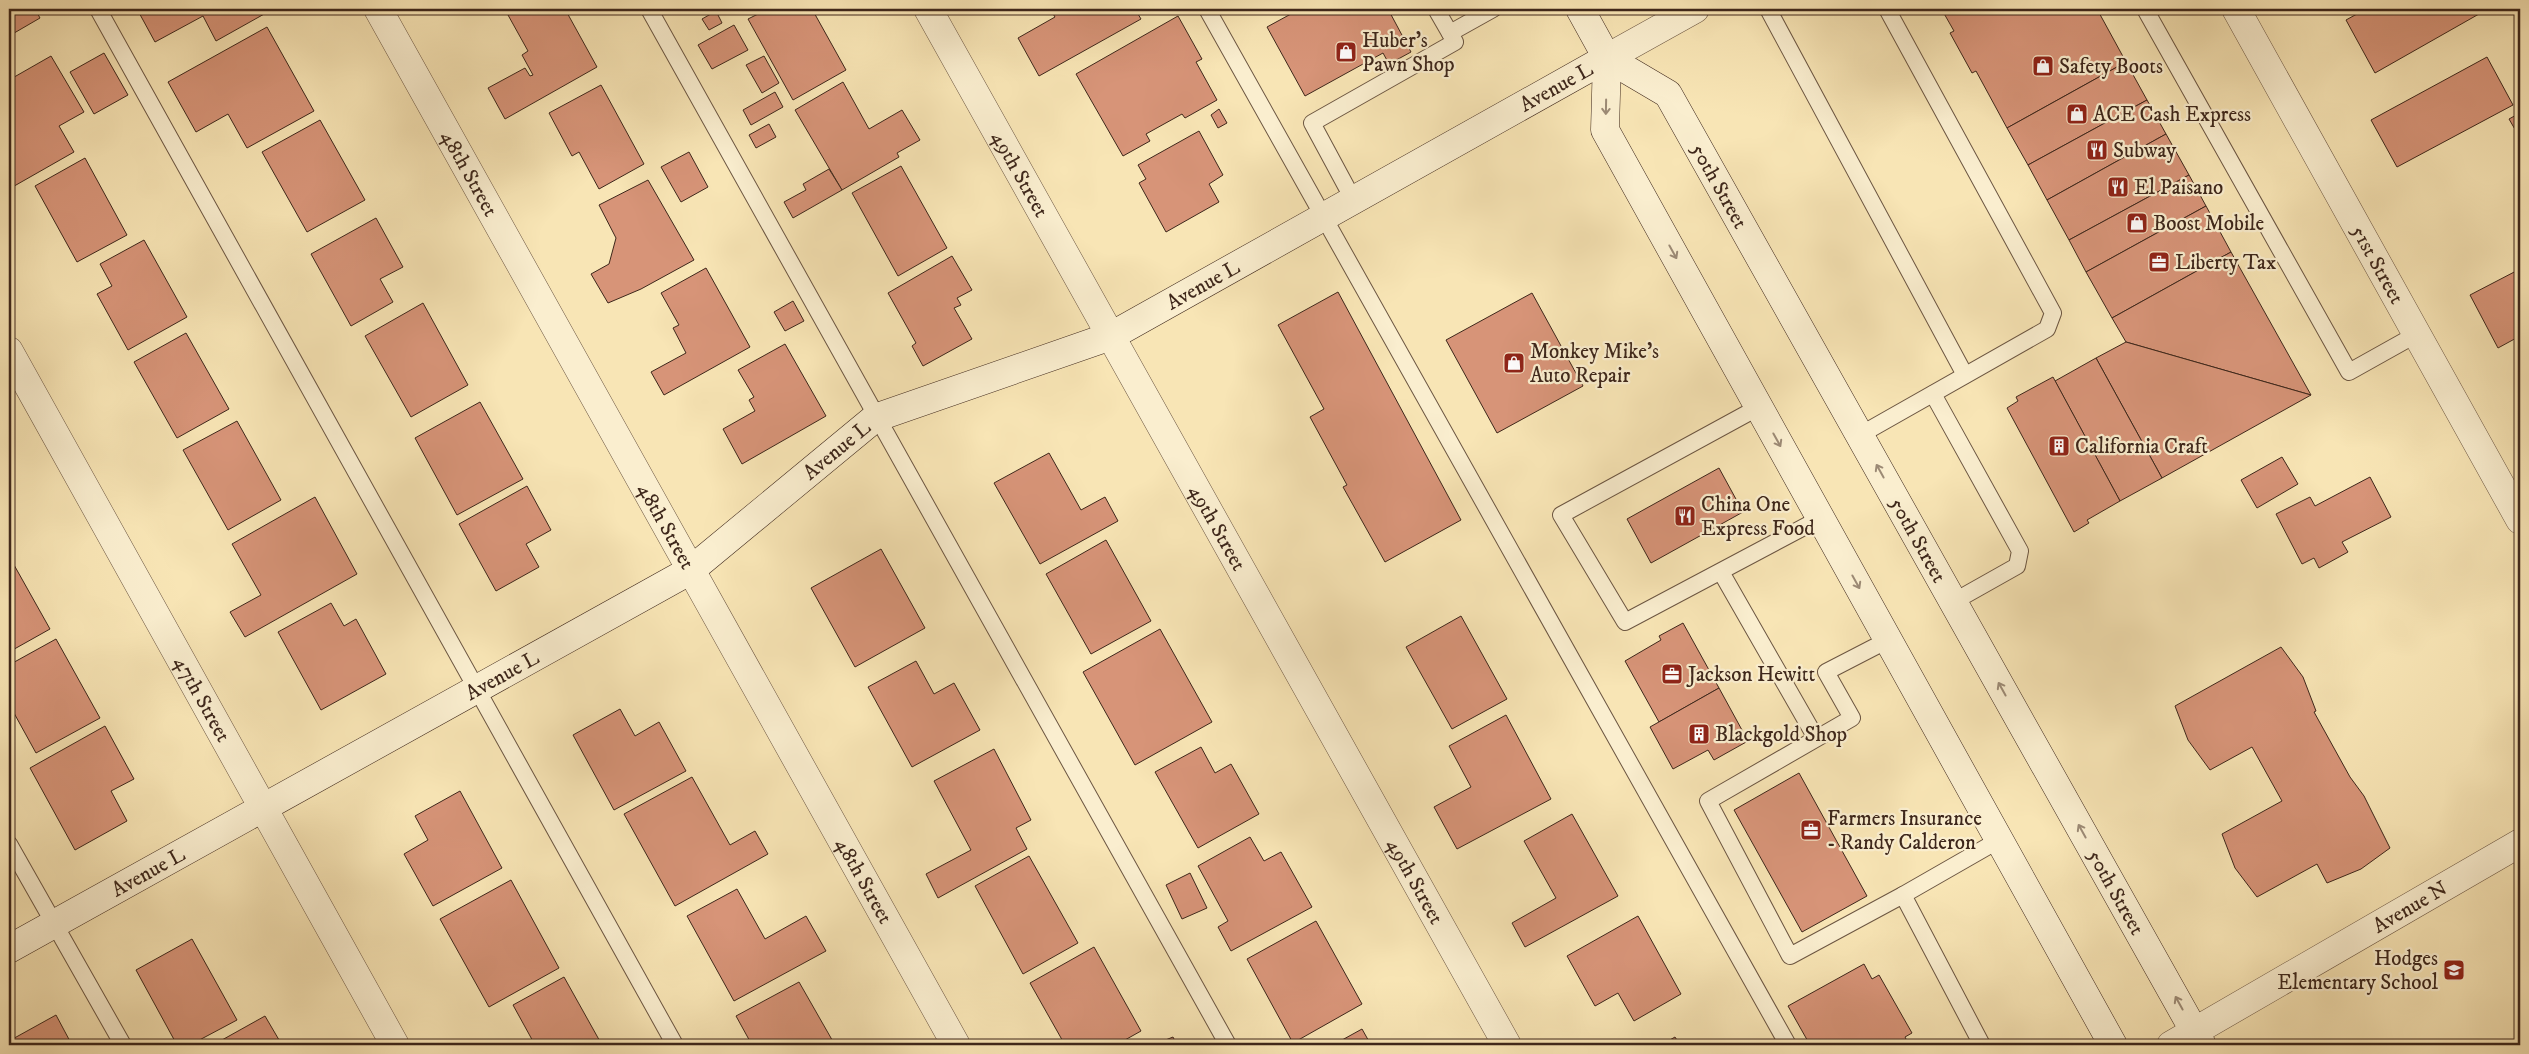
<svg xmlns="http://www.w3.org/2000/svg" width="2529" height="1054" font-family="'IM FELL DW Pica',serif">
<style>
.building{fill:#d79478;stroke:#3e271b}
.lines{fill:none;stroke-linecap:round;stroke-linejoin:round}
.lane-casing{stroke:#6c5642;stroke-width:18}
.street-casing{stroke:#6c5642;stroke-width:29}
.secondary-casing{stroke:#3e271b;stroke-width:29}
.lane{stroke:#faeecf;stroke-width:16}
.street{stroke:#faeecf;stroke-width:28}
.secondary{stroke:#faeecf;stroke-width:28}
.oneway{stroke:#9c8a75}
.labels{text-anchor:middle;stroke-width:4.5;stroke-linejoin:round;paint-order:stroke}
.poi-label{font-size:21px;fill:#3e271b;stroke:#faeecf;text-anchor:start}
.street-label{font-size:21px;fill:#3e271b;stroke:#faeecf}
</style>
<rect width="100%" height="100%" fill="#f8e5b5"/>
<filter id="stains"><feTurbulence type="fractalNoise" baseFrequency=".004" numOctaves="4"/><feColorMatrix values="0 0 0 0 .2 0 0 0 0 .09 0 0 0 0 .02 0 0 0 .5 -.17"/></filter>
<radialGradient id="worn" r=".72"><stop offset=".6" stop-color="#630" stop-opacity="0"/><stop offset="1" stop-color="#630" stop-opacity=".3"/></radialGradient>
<!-- building -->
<g class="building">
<polygon points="9,9 35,9 40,18 9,36"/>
<polygon points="137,9 264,9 266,13 216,41 203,16 155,42"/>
<polygon points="520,9 565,9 597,67 505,119 488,88 525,68 530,76 533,75 522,55 528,51 508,15"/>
<polygon points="768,9 812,9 846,70 793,100 748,19"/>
<polygon points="1050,9 1135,9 1141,19 1039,76 1018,38 1055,17"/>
<polygon points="1300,9 1388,9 1411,52 1389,64 1383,53 1305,96 1267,27"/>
<polygon points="1945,9 2097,9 2126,62 2007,128 1976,71 1972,73 1950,33 1954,31 1942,10"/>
<polygon points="2366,9 2485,9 2486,10 2375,73 2346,20"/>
<polygon points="716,11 722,23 709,30 702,19"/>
<polygon points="1178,16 1202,59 1196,62 1217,100 1185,118 1182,114 1146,134 1150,141 1123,156 1076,74"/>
<polygon points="734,25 748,50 712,69 698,45"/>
<polygon points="267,27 314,111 247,148 228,114 196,132 168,82"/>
<polygon points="104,53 128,95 94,114 70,72"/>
<polygon points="51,56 84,112 59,126 74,152 9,189 9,154 12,152 9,147 9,80"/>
<polygon points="764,56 779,83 762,93 746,65"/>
<polygon points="2487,57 2513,105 2397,167 2371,120"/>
<polygon points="2126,62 2147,100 2028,165 2007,128"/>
<polygon points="843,82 869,129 902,110 920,140 897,153 899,157 842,190 795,110"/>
<polygon points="601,85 644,164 599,189 579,152 572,156 549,113"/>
<polygon points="775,92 783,107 751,125 743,110"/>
<polygon points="2147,100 2166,134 2047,200 2028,165"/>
<polygon points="1219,109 1227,123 1218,128 1211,115"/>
<polygon points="2520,113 2520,138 2509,119"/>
<polygon points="320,120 365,200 307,232 262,152"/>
<polygon points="769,124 776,137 756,148 749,135"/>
<polygon points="1199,131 1223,175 1209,184 1219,202 1166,232 1139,183 1146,179 1138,165"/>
<polygon points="2166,134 2189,175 2069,240 2047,200"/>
<polygon points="689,152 708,187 681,202 661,167"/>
<polygon points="85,158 127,235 77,262 35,186"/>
<polygon points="901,166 947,248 898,276 852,193"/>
<polygon points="829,169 842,190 793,218 784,202 806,190 803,184"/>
<polygon points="2189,175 2206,206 2086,272 2069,240"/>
<polygon points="648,180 694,260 641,289 608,303 591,274 609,264 616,238 599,205"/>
<polygon points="2206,206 2231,252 2112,318 2086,272"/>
<polygon points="376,218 403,267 380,279 393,302 351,326 311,254"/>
<polygon points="144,240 187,317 128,350 97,294 112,286 100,264"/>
<polygon points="2231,252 2311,395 2126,342 2112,318"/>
<polygon points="952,256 972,290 957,298 961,305 954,308 972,339 923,366 912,346 916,343 888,293"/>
<polygon points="706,268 750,347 664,395 651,372 686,353 673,328 679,325 661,293"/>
<polygon points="2520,269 2520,336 2498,348 2470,295"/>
<polygon points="1338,292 1461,520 1385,562 1343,487 1347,485 1310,417 1324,409 1278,325"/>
<polygon points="1532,293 1583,386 1497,433 1446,340"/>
<polygon points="793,301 804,321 785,331 774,312"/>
<polygon points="423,303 468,385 411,417 365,336"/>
<polygon points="186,333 229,409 177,438 134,362"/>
<polygon points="2126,342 2311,395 2162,478 2096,358"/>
<polygon points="785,344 826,416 742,464 723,429 755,411 749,400 754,397 738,370"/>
<polygon points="2096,358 2162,478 2120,501 2055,381"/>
<polygon points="2053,377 2120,501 2087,520 2089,523 2074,532 2007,408 2018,401 2016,397"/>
<polygon points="480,402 523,479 457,515 415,438"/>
<polygon points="237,421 281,500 228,530 183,450"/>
<polygon points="1049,453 1081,510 1105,497 1118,521 1040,564 994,483"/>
<polygon points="2282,457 2298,484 2257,508 2241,480"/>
<polygon points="1719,468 1743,512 1651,563 1627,519"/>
<polygon points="2370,477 2391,517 2342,542 2348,552 2319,568 2314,558 2302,564 2276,514 2310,497 2315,506"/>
<polygon points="527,486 551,530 526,544 539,567 496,591 459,524"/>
<polygon points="315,497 357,574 245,637 230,612 261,595 232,544"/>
<polygon points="1106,540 1151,621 1091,654 1046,574"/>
<polygon points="881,549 925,628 855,667 811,588"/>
<polygon points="9,556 50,629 9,652"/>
<polygon points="331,603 344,626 356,619 386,674 321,710 278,632"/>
<polygon points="1461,616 1507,699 1452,729 1406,647"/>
<polygon points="1683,623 1719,688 1659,722 1625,661 1661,640 1659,636"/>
<polygon points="1160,629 1212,722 1135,765 1083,672"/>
<polygon points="56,639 100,718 36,753 9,704 9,665"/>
<polygon points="2281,647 2303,677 2316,711 2314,712 2350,777 2364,796 2390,848 2361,869 2327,883 2317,864 2257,897 2235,868 2222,834 2282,801 2252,747 2210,770 2188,740 2175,706"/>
<polygon points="916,661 934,694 954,683 980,730 912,767 868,687"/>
<polygon points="1719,688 1748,741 1714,760 1708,750 1673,769 1650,727"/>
<polygon points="620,709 635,736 659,722 686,771 614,810 573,735"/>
<polygon points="1506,715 1551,799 1457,849 1434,807 1471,787 1449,746"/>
<polygon points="105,726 134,779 111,791 127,821 75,850 30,768"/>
<polygon points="1201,747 1215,773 1231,764 1259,814 1198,848 1155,772"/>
<polygon points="994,749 1031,820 1016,828 1027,849 938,898 926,874 971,850 934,781"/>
<polygon points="1799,773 1867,896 1802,932 1734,810"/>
<polygon points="692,777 730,845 755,831 768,854 675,906 624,814"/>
<polygon points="460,791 502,868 433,906 404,854 428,840 415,816"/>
<polygon points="1572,814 1618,896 1525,947 1512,923 1556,898 1524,841"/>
<polygon points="1250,837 1264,861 1281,852 1312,907 1231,951 1218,927 1228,921 1198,866"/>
<polygon points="1029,856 1078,943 1023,974 975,886"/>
<polygon points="1190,873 1207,908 1182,919 1166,885"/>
<polygon points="511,880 559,968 489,1007 440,919"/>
<polygon points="737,889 765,939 806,916 826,951 734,1001 687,916"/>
<polygon points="1638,916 1681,994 1634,1021 1618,993 1595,1006 1567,956"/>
<polygon points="1316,921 1362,1004 1293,1043 1247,959"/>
<polygon points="192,939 237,1020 190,1045 177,1045 136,970"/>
<polygon points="1094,947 1141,1031 1116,1045 1065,1045 1030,983"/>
<polygon points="1864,964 1872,979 1879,975 1912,1033 1905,1037 1909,1045 1810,1045 1788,1006"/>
<polygon points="564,977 602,1045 535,1045 513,1005"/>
<polygon points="799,982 835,1045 752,1045 736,1016"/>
<polygon points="56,1015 72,1045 9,1045 9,1041"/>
<polygon points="265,1016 282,1045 213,1045"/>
<polygon points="1362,1029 1371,1045 1333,1045"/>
<polygon points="1173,1037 1177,1045 1153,1045"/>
<polygon points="1675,1037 1680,1045 1661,1045"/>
</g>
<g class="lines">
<!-- lane casing -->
<g class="lane-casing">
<g id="lane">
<polyline points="98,9 675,1045"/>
<polyline points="649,9 1228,1045"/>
<polyline points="1207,9 1788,1045"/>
<polyline points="1768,9 1965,375"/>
<polyline points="2145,9 2349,372 2417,334"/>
<polyline points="1450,33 1493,9"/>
<polyline points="1354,201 1312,123 1455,42 1436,9"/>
<polyline points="1933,394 2020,551 2017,566 1953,602"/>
<polyline points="1759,407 1561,515 1625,622 1821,518"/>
<polyline points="1860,435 2047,329 2053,313 1887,9"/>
<polyline points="1721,572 1816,738"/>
<polyline points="1888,640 1826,672 1852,718 1708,801 1790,956 1903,895 1982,1045"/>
<polyline points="9,844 123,1045"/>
<polyline points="1903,895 1999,840"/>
</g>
</g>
<!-- street casing -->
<g class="street-casing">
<g id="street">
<path id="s1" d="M378 9 956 1045"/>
<path id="s2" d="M928 9 1507 1045"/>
<path id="s3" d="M2236 9 2520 520"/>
<polyline points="1607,58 1695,9"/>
<path id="s4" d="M9 351 395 1045"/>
<path id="s5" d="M2171 1045 2520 843"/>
</g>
</g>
<!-- secondary casing -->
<g class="secondary-casing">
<g id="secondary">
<path id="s6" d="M1580 9 1607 58 1668 94 2202 1045"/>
<polyline points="1607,58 1605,130 2113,1045"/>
<path id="s7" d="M9 949 691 570 875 418 1111 336 1607 58"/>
</g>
</g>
<!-- lane -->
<use href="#lane" class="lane"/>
<!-- street -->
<use href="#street" class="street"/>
<!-- secondary -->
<use href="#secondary" class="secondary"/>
</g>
<!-- one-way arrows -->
<defs><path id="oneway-shaft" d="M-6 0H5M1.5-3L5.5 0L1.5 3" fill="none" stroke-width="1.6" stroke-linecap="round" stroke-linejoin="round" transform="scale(1.25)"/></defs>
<g class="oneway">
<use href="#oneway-shaft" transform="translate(1606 107) rotate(91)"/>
<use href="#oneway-shaft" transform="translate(1673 252) rotate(61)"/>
<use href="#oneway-shaft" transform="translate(1777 440) rotate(61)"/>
<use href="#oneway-shaft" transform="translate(1880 471) rotate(-119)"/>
<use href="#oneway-shaft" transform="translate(1856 582) rotate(61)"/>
<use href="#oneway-shaft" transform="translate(2002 689) rotate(-119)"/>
<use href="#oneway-shaft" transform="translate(2082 831) rotate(-119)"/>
<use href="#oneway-shaft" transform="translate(2179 1003) rotate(-119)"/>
</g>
<!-- icons -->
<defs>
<g id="shop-square" transform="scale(1.125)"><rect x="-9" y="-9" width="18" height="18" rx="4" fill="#8f2418" stroke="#faeecf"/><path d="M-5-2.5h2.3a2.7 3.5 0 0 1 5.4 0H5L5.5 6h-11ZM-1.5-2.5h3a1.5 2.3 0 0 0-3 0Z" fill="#fff"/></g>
<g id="restaurant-square" transform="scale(1.125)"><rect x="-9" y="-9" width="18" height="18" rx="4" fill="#8f2418" stroke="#faeecf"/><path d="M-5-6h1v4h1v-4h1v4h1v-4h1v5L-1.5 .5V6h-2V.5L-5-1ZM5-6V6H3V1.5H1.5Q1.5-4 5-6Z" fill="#fff"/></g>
<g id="office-square" transform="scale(1.125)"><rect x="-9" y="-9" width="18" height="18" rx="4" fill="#8f2418" stroke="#faeecf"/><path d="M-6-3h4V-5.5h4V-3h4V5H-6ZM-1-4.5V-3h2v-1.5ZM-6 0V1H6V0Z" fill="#fff"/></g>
<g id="building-square" transform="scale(1.125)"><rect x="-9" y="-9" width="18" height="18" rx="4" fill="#8f2418" stroke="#faeecf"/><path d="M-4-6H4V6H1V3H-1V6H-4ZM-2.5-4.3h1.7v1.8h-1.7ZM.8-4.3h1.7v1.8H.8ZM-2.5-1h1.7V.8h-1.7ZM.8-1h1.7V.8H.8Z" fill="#fff"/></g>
<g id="school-square" transform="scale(1.125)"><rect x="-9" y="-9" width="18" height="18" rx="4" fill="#8f2418" stroke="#faeecf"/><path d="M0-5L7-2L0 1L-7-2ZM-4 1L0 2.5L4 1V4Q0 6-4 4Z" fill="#fff"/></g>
</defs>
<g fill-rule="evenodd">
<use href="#shop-square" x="1346" y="52"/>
<use href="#shop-square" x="2043" y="66"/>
<use href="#shop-square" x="2077" y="114"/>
<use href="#restaurant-square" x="2097" y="150"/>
<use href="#restaurant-square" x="2118" y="187"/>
<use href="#shop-square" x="2137" y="223"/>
<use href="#office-square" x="2159" y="262"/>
<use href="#shop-square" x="1514" y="363"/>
<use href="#building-square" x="2059" y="446"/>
<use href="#restaurant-square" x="1685" y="516"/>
<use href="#office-square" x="1672" y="674"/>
<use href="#building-square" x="1699" y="734"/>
<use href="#office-square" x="1811" y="830"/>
<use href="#school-square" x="2454" y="970"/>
</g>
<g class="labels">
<!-- poi labels -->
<g class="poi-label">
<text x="1362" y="47">Huber's<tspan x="1362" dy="24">Pawn Shop</tspan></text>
<text x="2059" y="73">Safety Boots</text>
<text x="2093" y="121">ACE Cash Express</text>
<text x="2113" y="157">Subway</text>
<text x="2134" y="194">El Paisano</text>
<text x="2153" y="230">Boost Mobile</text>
<text x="2175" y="269">Liberty Tax</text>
<text x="1530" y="358">Monkey Mike's<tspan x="1530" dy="24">Auto Repair</tspan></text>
<text x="2075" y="453">California Craft</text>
<text x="1701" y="511">China One<tspan x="1701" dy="24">Express Food</tspan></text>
<text x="1688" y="681">Jackson Hewitt</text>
<text x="1715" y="741">Blackgold Shop</text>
<text x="1827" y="825">Farmers Insurance<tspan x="1827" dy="24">- Randy Calderon</tspan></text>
<text x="2438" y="965" text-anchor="end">Hodges<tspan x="2438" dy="24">Elementary School</tspan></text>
</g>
<!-- street labels -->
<g class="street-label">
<text dy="7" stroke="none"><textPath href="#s7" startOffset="1779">Avenue L</textPath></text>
<text dy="7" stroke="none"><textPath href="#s1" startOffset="188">48th Street</textPath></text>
<text dy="7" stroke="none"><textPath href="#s2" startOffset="189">49th Street</textPath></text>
<text dy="7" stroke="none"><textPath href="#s6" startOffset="232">50th Street</textPath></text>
<text dy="7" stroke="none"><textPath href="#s3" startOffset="292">51st Street</textPath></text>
<text dy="7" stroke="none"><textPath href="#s7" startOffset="1374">Avenue L</textPath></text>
<text dy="7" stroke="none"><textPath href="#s7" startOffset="969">Avenue L</textPath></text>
<text dy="7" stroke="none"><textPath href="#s1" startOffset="592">48th Street</textPath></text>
<text dy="7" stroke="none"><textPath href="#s2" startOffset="594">49th Street</textPath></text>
<text dy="7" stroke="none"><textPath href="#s6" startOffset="638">50th Street</textPath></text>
<text dy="7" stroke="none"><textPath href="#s7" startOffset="564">Avenue L</textPath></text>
<text dy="7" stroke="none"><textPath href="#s4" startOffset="398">47th Street</textPath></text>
<text dy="7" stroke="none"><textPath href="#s7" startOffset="159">Avenue L</textPath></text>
<text dy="7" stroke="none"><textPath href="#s1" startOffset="998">48th Street</textPath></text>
<text dy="7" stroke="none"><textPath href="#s2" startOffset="999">49th Street</textPath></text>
<text dy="7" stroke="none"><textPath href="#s6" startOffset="1042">50th Street</textPath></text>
<text dy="7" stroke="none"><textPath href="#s5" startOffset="276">Avenue N</textPath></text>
</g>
</g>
<!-- margin -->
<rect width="2529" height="1054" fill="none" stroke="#f8e5b5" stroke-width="30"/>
<rect x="10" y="10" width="2509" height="1034" fill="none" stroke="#3e271b" stroke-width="2.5"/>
<rect x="15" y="15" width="2499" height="1024" fill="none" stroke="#3e271b"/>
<rect width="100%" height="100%" filter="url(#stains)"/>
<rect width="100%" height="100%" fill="url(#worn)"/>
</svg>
